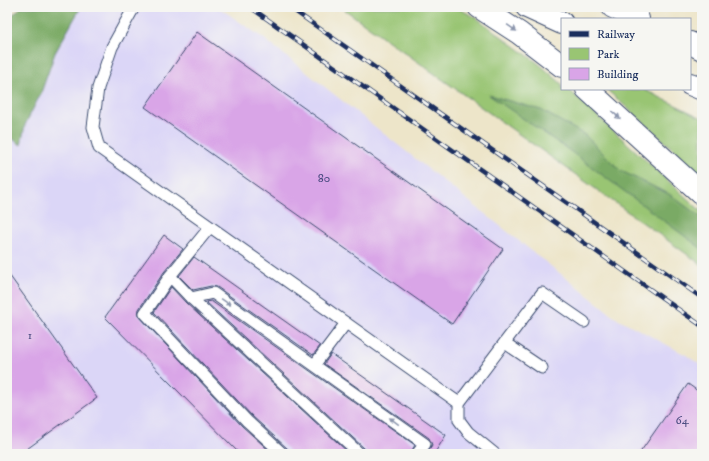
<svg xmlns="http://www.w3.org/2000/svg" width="709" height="461" font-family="'IM FELL DW Pica',serif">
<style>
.built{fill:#dbd6f7}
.green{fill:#99c573;stroke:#5a7a68}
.forest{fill:#7aaa65;stroke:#4a6c62}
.building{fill:#d9a5e7}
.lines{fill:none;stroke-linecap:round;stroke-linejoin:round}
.lane-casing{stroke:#3a4a6e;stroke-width:13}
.highway-casing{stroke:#3a4a6e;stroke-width:24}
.lane{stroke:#fff;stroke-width:11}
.highway{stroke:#fff;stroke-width:22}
.rail-casing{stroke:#1b2f5e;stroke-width:4.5}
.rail{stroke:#f6f6f2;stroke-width:3;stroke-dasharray:9;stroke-linecap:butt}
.oneway{fill:#8d97ae}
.labels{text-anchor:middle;stroke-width:4;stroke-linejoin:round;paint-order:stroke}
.number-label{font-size:12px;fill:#4a4c80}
</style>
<rect width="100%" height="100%" fill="#f6f6f2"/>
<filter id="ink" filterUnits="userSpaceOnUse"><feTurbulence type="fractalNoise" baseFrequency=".025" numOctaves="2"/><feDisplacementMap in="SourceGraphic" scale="8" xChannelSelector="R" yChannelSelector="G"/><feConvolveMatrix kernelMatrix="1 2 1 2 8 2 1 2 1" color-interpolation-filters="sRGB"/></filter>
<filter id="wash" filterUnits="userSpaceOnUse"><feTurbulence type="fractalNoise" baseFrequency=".012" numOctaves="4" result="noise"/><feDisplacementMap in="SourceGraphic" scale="16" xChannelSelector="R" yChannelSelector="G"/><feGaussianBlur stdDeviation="0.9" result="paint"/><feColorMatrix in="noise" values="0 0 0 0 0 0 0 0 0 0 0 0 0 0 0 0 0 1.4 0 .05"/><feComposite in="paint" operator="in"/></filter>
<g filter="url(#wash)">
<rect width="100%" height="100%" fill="#ede5c9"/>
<!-- built -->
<polygon class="built" points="21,7 218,7 263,38 615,317 686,355 702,366 702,454 7,454 7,19"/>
<!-- green -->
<g class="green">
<polygon points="341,7 455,7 475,17 539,64 562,84 562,89 568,89 702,212 702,265"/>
<polygon points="606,89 643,89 702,118 702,175"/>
</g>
<!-- forest -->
<g class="forest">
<polygon points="21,7 81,7 55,53 41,93 25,125 21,145 7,135 7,16 15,13"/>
<polygon points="489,95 541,110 585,135 621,171 669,194 702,218 702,249 570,151"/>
</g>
<g id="blocks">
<!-- building -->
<g class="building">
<polygon points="197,32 503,249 452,324 145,107"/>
<polygon points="164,235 183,249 164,272 139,309 138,315 242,426 273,454 240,454 105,317"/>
<polygon points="194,257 320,346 313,355 217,287 211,286 193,290 179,276"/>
<polygon points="7,272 97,398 20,454 7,454"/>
<polygon points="171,287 186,303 350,454 290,454 288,449 252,416 154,312"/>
<polygon points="211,301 415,445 410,454 367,454 365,449 206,302"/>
<polygon points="331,354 446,435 434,454 426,454 432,445 429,438 324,364"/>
<polygon points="688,384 702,394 702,454 639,454"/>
</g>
</g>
</g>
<g filter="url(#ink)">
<use href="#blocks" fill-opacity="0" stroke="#3a4a6e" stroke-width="1"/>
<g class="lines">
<!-- lane casing -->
<g class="lane-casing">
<g id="lane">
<polyline points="133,9 112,47 98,88 93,127 99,148 459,403"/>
<polyline points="210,227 170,276 145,313 247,421 283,454"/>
<polyline points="170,276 191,298 360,454"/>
<polyline points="191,298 213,293 425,444 417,454"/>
<polyline points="505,343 542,368"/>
<polyline points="315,364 346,323"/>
<polyline points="495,454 468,432 459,420 459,403 542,293 584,322"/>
</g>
</g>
<!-- highway casing -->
<g class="highway-casing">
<g id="highway">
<polyline points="479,7 519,33 562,66"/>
<polyline points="527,7 562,23"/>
<polyline points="613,7 638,19"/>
<polyline points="690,43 702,49"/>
<polyline points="690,84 702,89"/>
<polyline points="587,89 702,194"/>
</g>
</g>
<!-- lane -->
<use href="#lane" class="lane"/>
<!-- highway -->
<use href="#highway" class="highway"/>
<!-- rail casing -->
<g class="rail-casing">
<g id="rail">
<polyline points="250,7 702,326"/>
<polyline points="289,7 702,298"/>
</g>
</g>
<!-- rail -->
<use href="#rail" class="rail"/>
</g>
<!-- one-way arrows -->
<defs><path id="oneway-solid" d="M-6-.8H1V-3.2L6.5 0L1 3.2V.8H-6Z"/></defs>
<g class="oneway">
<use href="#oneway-solid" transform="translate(512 28) rotate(35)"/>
<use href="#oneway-solid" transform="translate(616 115) rotate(42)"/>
<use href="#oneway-solid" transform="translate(226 302) rotate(35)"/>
<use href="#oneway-solid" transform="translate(394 421) rotate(-144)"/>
</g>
</g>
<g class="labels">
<!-- number labels -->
<g class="number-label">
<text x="324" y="182">80</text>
<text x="30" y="339">1</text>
<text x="682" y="424">64</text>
</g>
</g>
<!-- margin -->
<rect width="709" height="461" fill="none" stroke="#f6f6f2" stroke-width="24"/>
<!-- legend -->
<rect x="561" y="18" width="130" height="72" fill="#f6f6f2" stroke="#9ea6b7"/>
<rect x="569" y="31" width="20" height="6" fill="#1b2f5e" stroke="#9ea6b7"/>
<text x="597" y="38" font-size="12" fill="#1b2f5e">Railway</text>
<rect x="569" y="48" width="20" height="12" fill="#99c573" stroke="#9ea6b7"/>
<text x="597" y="58" font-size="12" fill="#1b2f5e">Park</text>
<rect x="569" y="68" width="20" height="12" fill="#d9a5e7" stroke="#9ea6b7"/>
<text x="597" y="78" font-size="12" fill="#1b2f5e">Building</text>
</svg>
